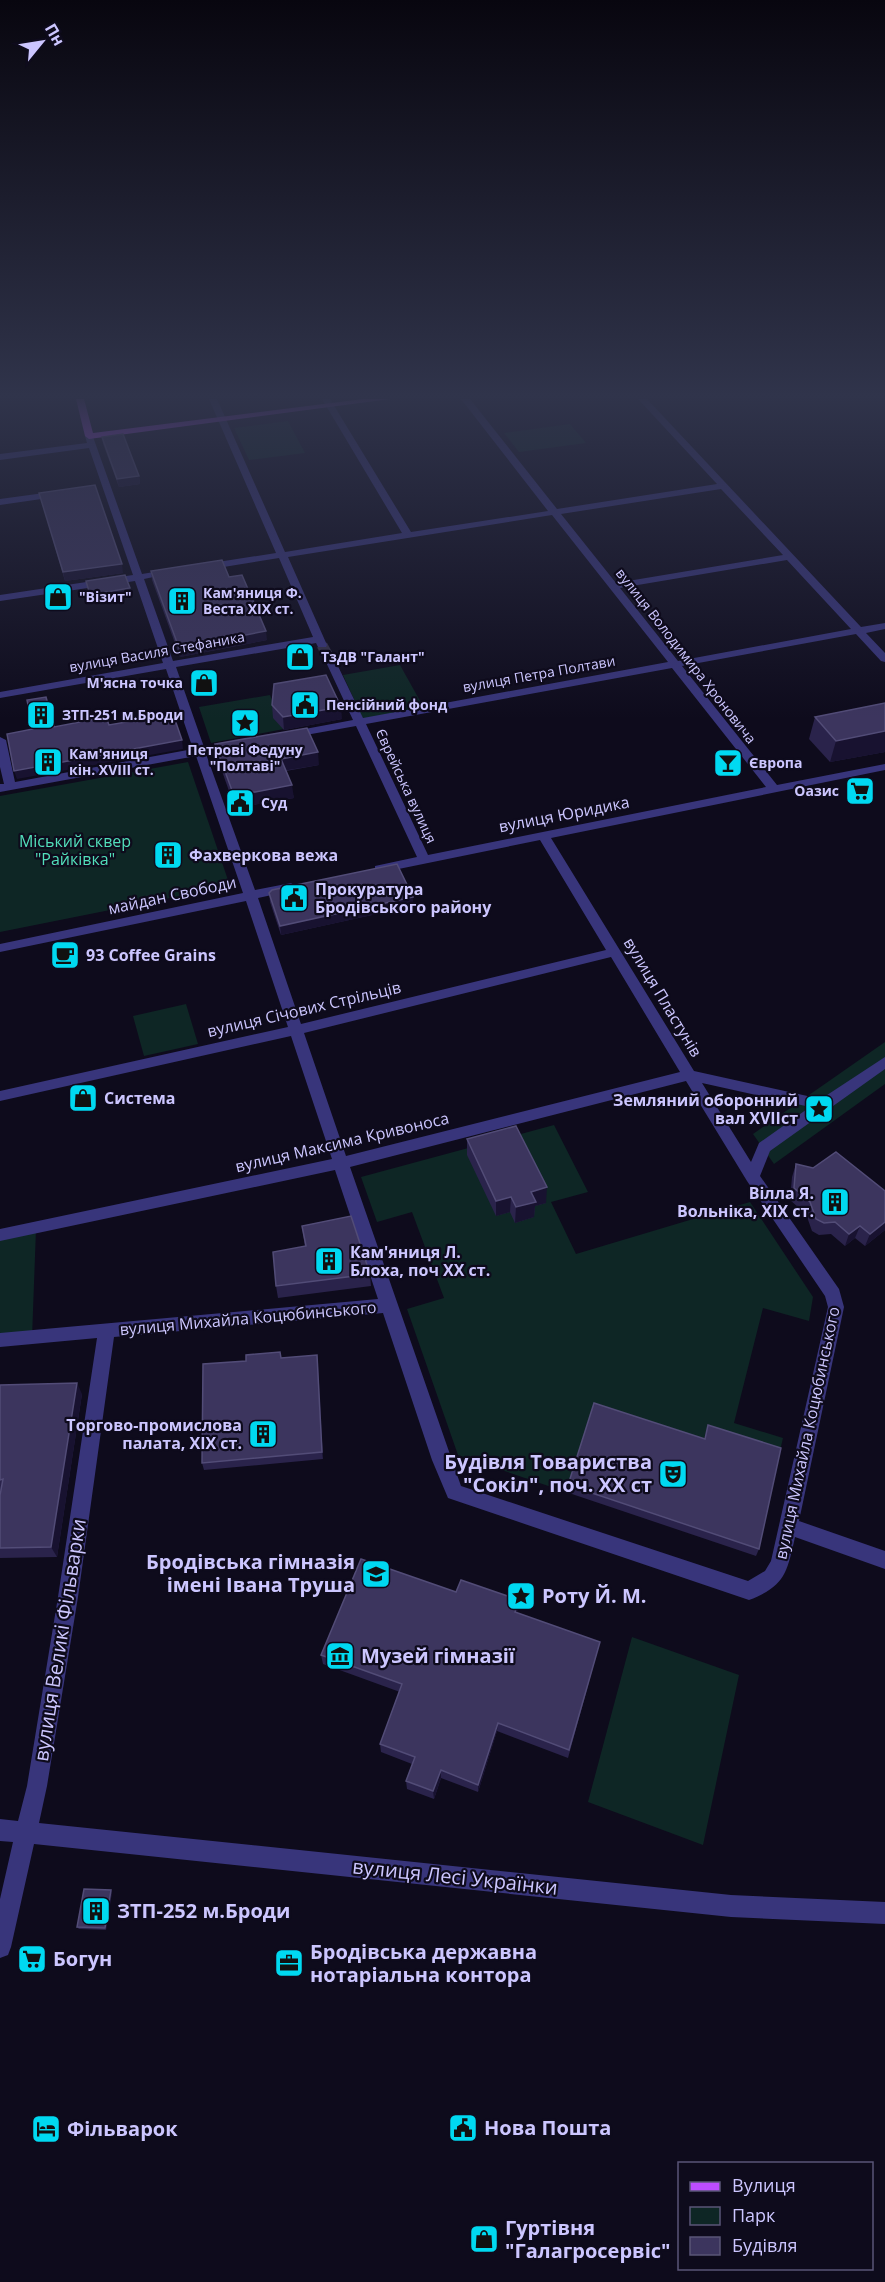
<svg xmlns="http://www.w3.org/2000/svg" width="885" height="2282" font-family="'Open Sans',sans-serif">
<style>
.green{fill:#0e2625}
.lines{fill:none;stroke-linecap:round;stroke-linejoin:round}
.minor-tunnel{stroke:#343049;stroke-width:11;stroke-dasharray:11 6;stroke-linecap:butt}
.minor{fill:#38357b;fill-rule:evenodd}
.major{fill:#bc4dff;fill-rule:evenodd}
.wall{fill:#2a234b}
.shaded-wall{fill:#181230}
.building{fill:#3c355e;stroke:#524c77;stroke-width:1.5}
.labels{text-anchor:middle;stroke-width:4.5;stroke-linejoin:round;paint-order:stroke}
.far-poi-label{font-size:14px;font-weight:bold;fill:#ccc6ff;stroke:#0e0b1c;text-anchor:start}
.far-street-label{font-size:14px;fill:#ccc6ff;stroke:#0e0b1c}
.street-label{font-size:16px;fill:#ccc6ff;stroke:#0e0b1c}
.park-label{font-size:16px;fill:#52dfbb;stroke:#0e0b1c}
.poi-label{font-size:16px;font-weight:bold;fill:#ccc6ff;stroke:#0e0b1c;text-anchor:start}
.near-poi-label{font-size:20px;font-weight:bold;fill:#ccc6ff;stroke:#0e0b1c;text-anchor:start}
.near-street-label{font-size:20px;fill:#ccc6ff;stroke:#0e0b1c}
</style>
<rect width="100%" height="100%" fill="#0e0b1c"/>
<!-- green -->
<g class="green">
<polygon points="288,421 305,453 249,460 234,428"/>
<polygon points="570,424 586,443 519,452 504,433"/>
<polygon points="400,665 424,708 363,719 343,675"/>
<polygon points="270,695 284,729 211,743 199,707"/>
<polygon points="188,762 230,886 0,932 0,796"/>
<polygon points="186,1004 198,1044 144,1056 133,1016"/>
<polygon points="885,1042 885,1084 774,1164 753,1134"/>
<polygon points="554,1125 588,1192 551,1202 576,1254 750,1202 813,1297 809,1321 763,1308 734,1423 783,1438 779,1455 706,1432 702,1446 593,1411 566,1492 458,1455 407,1309 444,1298 412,1212 377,1222 361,1177"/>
<polygon points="36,1229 32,1338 0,1340 0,1235"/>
<polygon points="632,1637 739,1675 703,1845 588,1802"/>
</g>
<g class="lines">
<!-- minor-tunnel -->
<polyline class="minor-tunnel" points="322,645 330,660"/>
<!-- minor -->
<g class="minor">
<path d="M209 399H217L285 552 402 533 322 399H330L411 532 548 511 461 399H470L557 509 717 484 638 399H647L861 627 885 623V629L866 633 885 653V662L881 661 856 634 682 666 777 785 885 764V770L551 838 694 1071 821 1099 885 1057V1069L770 1151 760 1176 839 1289 844 1307 799 1521 885 1551V1569L795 1537C787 1573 785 1586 749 1600L448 1498 432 1460 383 1313 114 1337 78 1597 47 1786 39 1823 731 1895 885 1902V1924L731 1917 34 1844 11 1947 8 1955 0 1958V1899L13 1842 0 1841V1819L18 1821 27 1786 58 1597 97 1338 0 1347V1333L378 1299 335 1170 0 1241V1229L332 1159 291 1036 0 1101V1091L288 1027 246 901 0 952V944L243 893 196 756 0 792V784H4L0 767V737L6 740 15 782 193 749 166 669 0 698V692L163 663 135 581 0 601V595L133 575 89 448 0 460V454L87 443 85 436 92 434 142 574 172 569 177 572 144 579 173 661 313 637 279 558 205 570 200 567 205 564 276 553ZM721 489 783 555 616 583 561 514ZM552 515 668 662 363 718 335 660 330 657 325 660 353 720 289 732 283 735 289 738 356 726 417 857 375 866V872L379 873 540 840 606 950 301 1024 258 898 295 890 297 887 291 883 255 890 206 754 240 747 242 745 236 742 204 747 176 667 316 643 318 647H326L327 645 288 557ZM787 560 851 629 678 661 620 588ZM672 668 766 787 428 855 366 724ZM611 957 680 1072 346 1156 304 1033ZM686 1081 747 1181 825 1296 828 1307 771 1561 765 1571 748 1581 461 1486 350 1167ZM702 1083 810 1107 759 1143 751 1162Z"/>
<polygon points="59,491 64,494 62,496 0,505 0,499"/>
</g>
<!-- major -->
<polygon class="major" points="76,399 84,399 93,433 363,399 390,399 89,439 85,436"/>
</g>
<!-- wall -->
<g class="wall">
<polygon points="102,437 139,476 140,484 119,487 103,444"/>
<polygon points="39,493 123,573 65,581"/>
<polygon points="151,571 229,577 267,640 180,657 152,580"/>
<polygon points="885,703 885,752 830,762 809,739 815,717"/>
<polygon points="272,705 342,719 284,730 273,718"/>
<polygon points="215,744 319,765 286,771 294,798 235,808 217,757"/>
<polygon points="269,893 413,897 413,906 281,935 270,902"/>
<polygon points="467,1139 546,1203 535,1206 534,1217 515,1223 510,1212 496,1216 467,1155"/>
<polygon points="796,1164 885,1230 865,1246 855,1238 845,1246 831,1234 819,1235 812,1231 806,1214 790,1200 792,1177"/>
<polygon points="302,1226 370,1274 371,1286 278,1298 276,1286 305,1247"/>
<polygon points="317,1355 323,1459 204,1470 202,1463 281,1358"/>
<polygon points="0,1385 82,1394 57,1557 0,1558 0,1495 1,1490 0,1490"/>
<polygon points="568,1485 759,1549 756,1556 566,1492"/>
<polygon points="456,1592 519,1600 517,1613 600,1642 568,1758 497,1731 478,1792 441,1778 434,1799 407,1789 406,1781 412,1764 381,1752 380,1744 400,1692 323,1664 321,1655"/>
<polygon points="111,1890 112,1892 106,1930 79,1929 77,1927"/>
</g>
<!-- shaded-wall -->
<g class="shaded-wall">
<polygon points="139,476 140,484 119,487 117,479"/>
<polygon points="122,564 123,573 65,581 63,572"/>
<polygon points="130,588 131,597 92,603 90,595"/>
<polygon points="266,631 267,640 180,657 179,648"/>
<polygon points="341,707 342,719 284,730 283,717"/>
<polygon points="885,731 885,752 830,762 836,741"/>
<polygon points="182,740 183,749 17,779 14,771"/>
<polygon points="318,752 319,765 282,771 281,759"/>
<polygon points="292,785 294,798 235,808 234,796"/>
<polygon points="413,897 413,906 281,935 280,926"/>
<polygon points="547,1187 546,1203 535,1206 534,1217 515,1223 516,1207 531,1192"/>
<polygon points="511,1197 510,1212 496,1216 496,1201"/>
<polygon points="885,1222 885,1230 865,1246 870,1234"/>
<polygon points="860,1226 855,1238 845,1246 849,1234"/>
<polygon points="317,1355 318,1362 323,1459 322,1452"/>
<polygon points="77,1383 82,1394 57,1557 51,1547"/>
<polygon points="519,1600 518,1609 514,1622 515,1612"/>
<polygon points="498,1723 497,1731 478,1792 478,1785"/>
<polygon points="441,1770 441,1778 434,1799 433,1791"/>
<polygon points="111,1890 112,1892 106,1930 105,1928"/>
</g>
<!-- building -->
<g class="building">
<polygon points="123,434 139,476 117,479 102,437"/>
<polygon points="95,485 122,564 63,572 39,493"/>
<polygon points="222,560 229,577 242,575 266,631 179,648 151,571"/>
<polygon points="125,575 130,588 90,595 86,581"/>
<polygon points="326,675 341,707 283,717 272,705 274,684"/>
<polygon points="46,697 54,727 106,717 109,725 173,714 182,740 14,771 7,734 33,729 27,700"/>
<polygon points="885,703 885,731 836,741 815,717"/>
<polygon points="307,728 318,752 281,759 292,785 234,796 215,744"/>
<polygon points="397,864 413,897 280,926 269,893 272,890"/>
<polygon points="516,1126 547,1187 531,1192 536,1202 516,1207 511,1197 496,1201 467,1139"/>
<polygon points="836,1152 885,1191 885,1222 870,1234 860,1226 849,1234 835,1222 824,1223 816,1219 810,1202 794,1188 796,1164 813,1168"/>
<polygon points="351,1216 370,1274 276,1286 273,1252 306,1246 302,1226"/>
<polygon points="280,1352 281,1358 317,1355 322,1452 202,1463 203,1364 246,1361 246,1355"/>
<polygon points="77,1383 51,1547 0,1548 0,1495 3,1479 0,1480 0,1385"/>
<polygon points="594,1403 705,1439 708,1425 781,1448 759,1549 568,1485"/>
<polygon points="361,1559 456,1592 461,1580 519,1600 515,1612 600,1642 569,1750 498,1723 478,1785 441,1770 433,1791 406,1781 415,1757 380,1744 402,1684 321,1655"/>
<polygon points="84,1889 111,1890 105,1928 77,1927"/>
</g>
<!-- sky -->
<linearGradient id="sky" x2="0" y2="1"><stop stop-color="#08060f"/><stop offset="0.55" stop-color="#30344b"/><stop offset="1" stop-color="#30344b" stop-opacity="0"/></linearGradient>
<rect width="885" height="719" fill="url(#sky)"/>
<!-- icons -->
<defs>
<g id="shop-square" transform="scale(1.5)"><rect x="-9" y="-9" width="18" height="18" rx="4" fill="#00d9f1" stroke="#0e0b1c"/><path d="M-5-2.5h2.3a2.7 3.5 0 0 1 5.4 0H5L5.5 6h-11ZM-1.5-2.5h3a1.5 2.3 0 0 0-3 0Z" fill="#111"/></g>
<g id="building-square" transform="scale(1.5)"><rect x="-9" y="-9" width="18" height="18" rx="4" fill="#00d9f1" stroke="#0e0b1c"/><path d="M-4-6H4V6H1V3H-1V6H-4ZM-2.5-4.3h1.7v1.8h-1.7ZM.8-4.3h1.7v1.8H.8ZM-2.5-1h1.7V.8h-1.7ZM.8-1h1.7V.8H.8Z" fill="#111"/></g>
<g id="civic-square" transform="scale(1.5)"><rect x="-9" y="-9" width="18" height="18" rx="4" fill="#00d9f1" stroke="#0e0b1c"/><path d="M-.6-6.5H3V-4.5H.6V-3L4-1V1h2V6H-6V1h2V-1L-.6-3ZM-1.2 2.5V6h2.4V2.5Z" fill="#111"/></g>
<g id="sight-square" transform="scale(1.5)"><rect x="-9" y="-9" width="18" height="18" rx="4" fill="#00d9f1" stroke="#0e0b1c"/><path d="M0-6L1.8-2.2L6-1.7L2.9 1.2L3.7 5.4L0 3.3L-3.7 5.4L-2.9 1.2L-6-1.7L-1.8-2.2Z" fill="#111"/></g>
<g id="bar-square" transform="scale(1.5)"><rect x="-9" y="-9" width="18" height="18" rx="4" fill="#00d9f1" stroke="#0e0b1c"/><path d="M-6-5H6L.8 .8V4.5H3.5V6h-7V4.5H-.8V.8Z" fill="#111"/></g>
<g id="supermarket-square" transform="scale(1.5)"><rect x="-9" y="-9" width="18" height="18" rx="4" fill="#00d9f1" stroke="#0e0b1c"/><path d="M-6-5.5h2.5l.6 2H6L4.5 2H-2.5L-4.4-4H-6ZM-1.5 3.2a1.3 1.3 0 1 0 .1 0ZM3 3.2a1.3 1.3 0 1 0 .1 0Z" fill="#111"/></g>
<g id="cafe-square" transform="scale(1.5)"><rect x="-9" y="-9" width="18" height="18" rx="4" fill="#00d9f1" stroke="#0e0b1c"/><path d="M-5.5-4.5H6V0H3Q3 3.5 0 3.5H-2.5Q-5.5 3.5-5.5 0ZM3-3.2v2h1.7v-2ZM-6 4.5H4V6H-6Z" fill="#111"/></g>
<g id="theatre-square" transform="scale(1.5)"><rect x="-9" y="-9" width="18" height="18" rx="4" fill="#00d9f1" stroke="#0e0b1c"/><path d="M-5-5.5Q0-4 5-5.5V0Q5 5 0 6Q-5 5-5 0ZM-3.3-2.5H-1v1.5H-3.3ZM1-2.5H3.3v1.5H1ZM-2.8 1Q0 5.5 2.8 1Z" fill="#111"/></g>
<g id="school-square" transform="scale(1.5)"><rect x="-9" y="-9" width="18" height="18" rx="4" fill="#00d9f1" stroke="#0e0b1c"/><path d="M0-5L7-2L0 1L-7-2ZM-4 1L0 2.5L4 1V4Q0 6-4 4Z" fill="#111"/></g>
<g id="museum-square" transform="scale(1.5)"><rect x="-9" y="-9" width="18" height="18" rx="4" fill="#00d9f1" stroke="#0e0b1c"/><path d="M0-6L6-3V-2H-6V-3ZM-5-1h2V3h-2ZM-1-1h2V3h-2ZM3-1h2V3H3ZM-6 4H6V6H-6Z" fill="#111"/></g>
<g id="office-square" transform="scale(1.5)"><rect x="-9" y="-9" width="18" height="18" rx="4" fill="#00d9f1" stroke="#0e0b1c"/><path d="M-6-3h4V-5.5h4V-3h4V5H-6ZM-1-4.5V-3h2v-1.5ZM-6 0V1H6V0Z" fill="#111"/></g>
<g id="hotel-square" transform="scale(1.5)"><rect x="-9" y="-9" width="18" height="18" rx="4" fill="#00d9f1" stroke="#0e0b1c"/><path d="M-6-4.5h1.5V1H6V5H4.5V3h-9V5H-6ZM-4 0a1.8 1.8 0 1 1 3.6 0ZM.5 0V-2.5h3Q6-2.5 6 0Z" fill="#111"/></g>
</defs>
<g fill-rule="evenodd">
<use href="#shop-square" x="58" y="597"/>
<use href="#building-square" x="182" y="601"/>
<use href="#shop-square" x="300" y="657"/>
<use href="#shop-square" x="204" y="683"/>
<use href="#civic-square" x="305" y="705"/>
<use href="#building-square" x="41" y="715"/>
<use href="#sight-square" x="245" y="723"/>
<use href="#building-square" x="48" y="762"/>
<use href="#bar-square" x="728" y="763"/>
<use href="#supermarket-square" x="860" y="791"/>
<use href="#civic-square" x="240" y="803"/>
<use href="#building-square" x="168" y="855"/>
<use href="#civic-square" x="294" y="898"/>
<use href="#cafe-square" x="65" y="955"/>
<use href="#shop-square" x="83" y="1098"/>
<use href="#sight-square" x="819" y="1109"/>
<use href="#building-square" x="835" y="1202"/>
<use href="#building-square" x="329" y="1261"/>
<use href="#building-square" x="263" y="1434"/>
<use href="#theatre-square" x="673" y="1474"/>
<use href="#school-square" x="376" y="1574"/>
<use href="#sight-square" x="521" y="1596"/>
<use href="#museum-square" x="340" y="1656"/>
<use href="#building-square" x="96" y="1911"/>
<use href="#supermarket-square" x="32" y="1959"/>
<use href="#office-square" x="289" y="1963"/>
<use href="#civic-square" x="463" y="2128"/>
<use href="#hotel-square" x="46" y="2129"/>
<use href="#shop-square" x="484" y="2239"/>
</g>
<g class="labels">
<!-- far-poi labels -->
<g class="far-poi-label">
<text x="203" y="598">Кам'яниця Ф.<tspan x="203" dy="16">Веста XIX ст.</tspan></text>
<text x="79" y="602">"Візит"</text>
<text x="321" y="662">ТзДВ "Галант"</text>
<text x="183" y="688" text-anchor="end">М'ясна точка</text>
<text x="326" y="710">Пенсійний фонд</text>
<text x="62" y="720">ЗТП-251 м.Броди</text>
<text x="245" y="755" text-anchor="middle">Петрові Федуну<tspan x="245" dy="16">"Полтаві"</tspan></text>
<text x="69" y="759">Кам'яниця<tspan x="69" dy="16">кін. XVIII ст.</tspan></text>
<text x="749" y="768">Європа</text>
<text x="839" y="796" text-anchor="end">Оазис</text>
<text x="261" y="808">Cуд</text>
</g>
<!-- far-street labels -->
<g class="far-street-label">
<text transform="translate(157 652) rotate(-10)" y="5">вулиця Василя Стефаника</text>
<text transform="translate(686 656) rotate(52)" y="5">вулиця Володимира Хроновича</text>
<text transform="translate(539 674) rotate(-10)" y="5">вулиця Петра Полтави</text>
<text transform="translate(406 786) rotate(65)" y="5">Єврейська вулиця</text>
</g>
<!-- street labels -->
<g class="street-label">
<text transform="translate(564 814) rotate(-11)" y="6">вулиця Юридика</text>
<text transform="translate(172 895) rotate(-12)" y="6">майдан Свободи</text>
<text transform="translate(663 997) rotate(59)" y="6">вулиця Пластунів</text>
<text transform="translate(304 1009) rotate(-13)" y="6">вулиця Січових Стрільців</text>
<text transform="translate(342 1142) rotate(-13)" y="6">вулиця Максима Кривоноса</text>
<text transform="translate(248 1318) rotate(-5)" y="6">вулиця Михайла Коцюбинського</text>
<text transform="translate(807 1433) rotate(-78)" y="6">вулиця Михайла Коцюбинського</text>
</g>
<!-- park labels -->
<g class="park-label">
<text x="75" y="847">Міський сквер<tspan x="75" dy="18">"Райківка"</tspan></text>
</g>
<!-- poi labels -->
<g class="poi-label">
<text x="189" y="861">Фахверкова вежа</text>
<text x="315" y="895">Прокуратура<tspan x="315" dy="18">Бродівського району</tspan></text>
<text x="86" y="961">93 Coffee Grains</text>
<text x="104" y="1104">Система</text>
<text x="798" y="1106" text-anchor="end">Земляний оборонний<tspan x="798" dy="18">вал XVIIст</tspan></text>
<text x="814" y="1199" text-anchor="end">Вілла Я.<tspan x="814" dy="18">Вольніка, XIX ст.</tspan></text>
<text x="350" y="1258">Кам'яниця Л.<tspan x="350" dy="18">Блоха, поч XX ст.</tspan></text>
<text x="242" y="1431" text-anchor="end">Торгово-промислова<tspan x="242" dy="18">палата, XIX ст.</tspan></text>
</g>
<!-- near-poi labels -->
<g class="near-poi-label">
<text x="652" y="1469" text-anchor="end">Будівля Товариства<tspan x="652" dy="23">"Сокіл", поч. ХХ ст</tspan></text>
<text x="355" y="1569" text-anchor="end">Бродівська гімназія<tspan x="355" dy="23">імені Івана Труша</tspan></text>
<text x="542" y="1603">Роту Й. М.</text>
<text x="361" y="1663">Музей гімназії</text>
<text x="117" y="1918">ЗТП-252 м.Броди</text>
<text x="310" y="1959">Бродівська державна<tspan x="310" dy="23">нотаріальна контора</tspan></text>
<text x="53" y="1966">Богун</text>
<text x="484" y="2135">Нова Пошта</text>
<text x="67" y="2136">Фільварок</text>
<text x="505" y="2235">Гуртівня<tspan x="505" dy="23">"Галагросервіс"</tspan></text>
</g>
<!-- near-street labels -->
<g class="near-street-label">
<text transform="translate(60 1640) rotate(-81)" y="7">вулиця Великі Фільварки</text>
<text transform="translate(455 1877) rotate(6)" y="7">вулиця Лесі Українки</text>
</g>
</g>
<!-- legend -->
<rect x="678" y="2162" width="195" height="108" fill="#0e0b1c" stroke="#5a5677" stroke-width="1.5"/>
<rect x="690" y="2182" width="30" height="9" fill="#bc4dff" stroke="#5a5677" stroke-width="1.5"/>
<text x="732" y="2192" font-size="18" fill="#ccc6ff">Вулиця</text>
<rect x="690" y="2207" width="30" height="18" fill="#0e2625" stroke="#5a5677" stroke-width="1.5"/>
<text x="732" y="2222" font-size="18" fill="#ccc6ff">Парк</text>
<rect x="690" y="2237" width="30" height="18" fill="#3c355e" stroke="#5a5677" stroke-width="1.5"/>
<text x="732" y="2252" font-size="18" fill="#ccc6ff">Будівля</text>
<!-- north arrow -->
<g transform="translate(42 42) rotate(60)" stroke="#0e0b1c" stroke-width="4.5" paint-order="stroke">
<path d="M0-4.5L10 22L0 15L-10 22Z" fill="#ccc6ff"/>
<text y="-9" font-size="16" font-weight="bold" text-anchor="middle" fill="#ccc6ff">Пн</text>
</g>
</svg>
